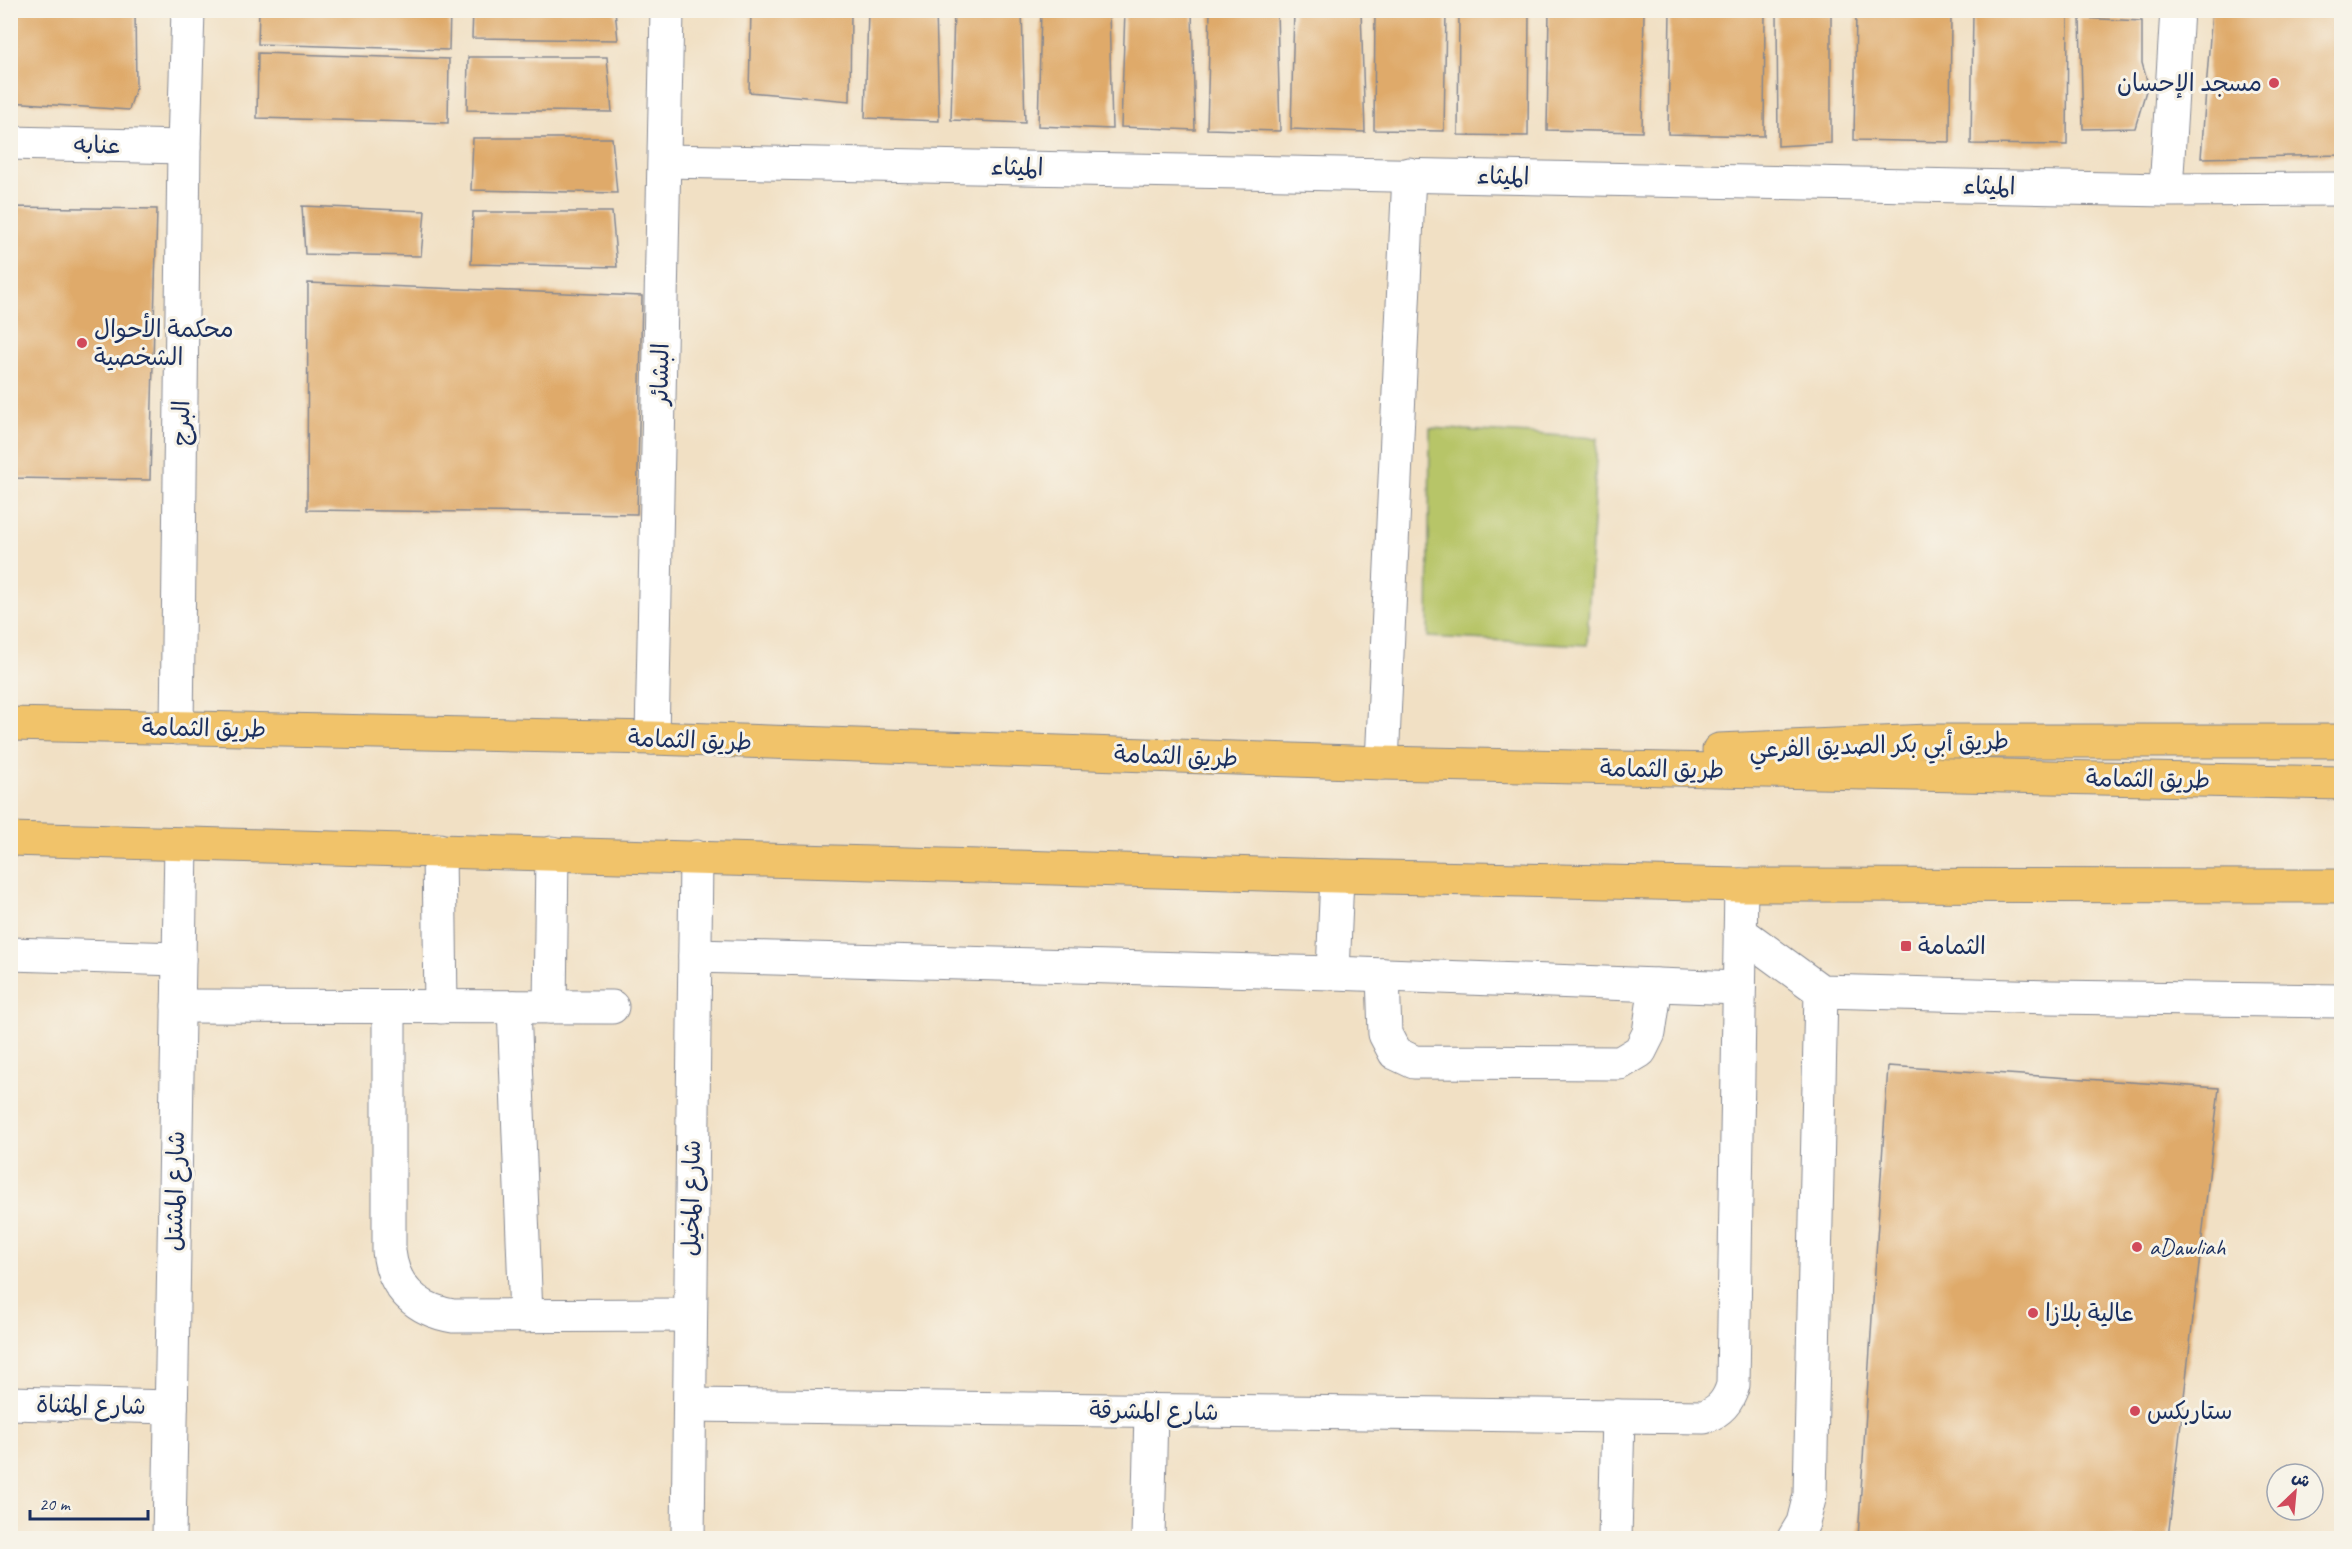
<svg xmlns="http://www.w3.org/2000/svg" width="2352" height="1549" font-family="Caveat,'Playpen Sans Arabic',sans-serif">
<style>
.green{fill:#b7c568;stroke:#697a63;stroke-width:1.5}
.building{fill:#dfaa6b}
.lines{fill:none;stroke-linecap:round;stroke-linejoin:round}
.minor-casing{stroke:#868891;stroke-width:35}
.major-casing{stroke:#868891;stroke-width:35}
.minor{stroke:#fff;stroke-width:33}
.major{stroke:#f1c36a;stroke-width:33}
.poi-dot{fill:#d1495b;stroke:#f7f3e8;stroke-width:2}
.labels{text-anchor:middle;stroke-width:6;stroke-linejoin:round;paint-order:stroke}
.poi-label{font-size:24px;fill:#1b2f5e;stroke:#f7f3e8;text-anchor:start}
.street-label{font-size:24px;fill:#1b2f5e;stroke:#f7f3e8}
</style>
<rect width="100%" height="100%" fill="#f7f3e8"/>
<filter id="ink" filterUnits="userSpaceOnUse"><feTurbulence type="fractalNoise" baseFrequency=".0167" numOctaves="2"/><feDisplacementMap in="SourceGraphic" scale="12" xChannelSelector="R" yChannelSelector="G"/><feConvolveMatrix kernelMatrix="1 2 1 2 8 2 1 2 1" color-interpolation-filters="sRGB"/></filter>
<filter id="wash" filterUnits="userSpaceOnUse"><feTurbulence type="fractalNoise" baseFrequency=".008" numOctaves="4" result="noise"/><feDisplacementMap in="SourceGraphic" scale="24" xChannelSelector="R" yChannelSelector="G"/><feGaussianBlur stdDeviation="1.35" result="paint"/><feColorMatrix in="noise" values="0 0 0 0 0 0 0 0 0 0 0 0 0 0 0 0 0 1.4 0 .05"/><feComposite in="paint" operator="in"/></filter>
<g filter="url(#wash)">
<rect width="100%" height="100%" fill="#f1e0c4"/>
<!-- green -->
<polygon class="green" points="1430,428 1597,438 1587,645 1428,637"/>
<g id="blocks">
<!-- building -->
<g class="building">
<polygon points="10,10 135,10 136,87 129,110 10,102"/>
<polygon points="259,10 450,10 449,50 258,44"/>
<polygon points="473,10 615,10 618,40 472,38"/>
<polygon points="751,10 851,10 850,101 749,92"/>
<polygon points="868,10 936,10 939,121 865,118"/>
<polygon points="954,10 1022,10 1025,123 951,120"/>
<polygon points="1041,10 1109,10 1112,129 1038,126"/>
<polygon points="1125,10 1192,10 1195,130 1121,127"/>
<polygon points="1210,10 1277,10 1280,131 1207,129"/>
<polygon points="1294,10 1361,10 1365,132 1291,129"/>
<polygon points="1375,10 1446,10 1444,131 1374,130"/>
<polygon points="1459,10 1529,10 1528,136 1458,135"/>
<polygon points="1549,10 1644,10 1642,132 1547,130"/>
<polygon points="1670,10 1765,10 1764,136 1668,134"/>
<polygon points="1777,10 1831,10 1831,143 1778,146"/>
<polygon points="1856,10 1951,11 1950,142 1854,140"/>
<polygon points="2212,10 2342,10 2342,155 2201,158"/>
<polygon points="1973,12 2068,14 2067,145 1971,144"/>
<polygon points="2080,18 2142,21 2142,63 2148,84 2135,128 2083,129"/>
<polygon points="258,53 449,59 448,123 257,118"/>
<polygon points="468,57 607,57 612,112 467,110"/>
<polygon points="473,138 612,138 617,193 471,190"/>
<polygon points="302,206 425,211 421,256 305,254"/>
<polygon points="10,207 157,209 150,480 10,478"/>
<polygon points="473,212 612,212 617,267 471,264"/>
<polygon points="308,283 642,296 637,514 307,510"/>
<polygon points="1888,1066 2219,1088 2168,1538 1858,1538"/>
</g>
</g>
</g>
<g filter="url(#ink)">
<use href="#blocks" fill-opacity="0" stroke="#868891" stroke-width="1.5"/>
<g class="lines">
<!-- minor casing -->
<g class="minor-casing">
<g id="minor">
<polyline points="10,143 184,147"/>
<polyline points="665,161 2166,190 2342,189"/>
<polyline points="2166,190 2177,10"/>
<polyline points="177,728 184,147 188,10"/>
<polyline points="652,738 667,10"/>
<polyline points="1382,763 1409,174"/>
<polyline points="439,850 441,1007"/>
<polyline points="1740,932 1821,991 2050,997 2342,1001"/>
<polyline points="10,954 179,959"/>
<polyline points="695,956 1333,973 1739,988"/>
<polyline points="1333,973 1337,876"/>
<polyline points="1383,975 1385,1034 1395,1053 1414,1062 1620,1063 1640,1051 1649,1033 1656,985"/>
<polyline points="178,1006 612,1007"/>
<path d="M389 1007V1251C393 1288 417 1310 453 1316L689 1315"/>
<polyline points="514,1007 526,1316"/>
<polyline points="550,1007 552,853"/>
<polyline points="10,1403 171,1407"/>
<path d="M690 1405 1704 1417C1720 1411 1728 1402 1733 1385L1741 885"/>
<polyline points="169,1538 181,844"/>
<polyline points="688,1538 696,857"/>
<polyline points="1148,1538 1151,1411"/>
<polyline points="1615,1538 1618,1416"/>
<polyline points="1794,1538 1803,1523 1810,1495 1821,991"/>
</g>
</g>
<!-- major casing -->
<g class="major-casing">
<g id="major">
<polyline points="10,724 652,738 1382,763 2342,783"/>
<polyline points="1719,750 1928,741 2342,741"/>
<polyline points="10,839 1337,876 1741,885 2342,886"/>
</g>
</g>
<!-- minor -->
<use href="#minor" class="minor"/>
<!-- major -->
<use href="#major" class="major"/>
</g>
</g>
<!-- markers -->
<g class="poi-dot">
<circle cx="2274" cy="83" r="6"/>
<circle cx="82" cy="343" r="6"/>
<rect x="1900" y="940" width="12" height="12" rx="3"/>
<circle cx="2137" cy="1247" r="6"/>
<circle cx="2033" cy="1313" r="6"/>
<circle cx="2135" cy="1411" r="6"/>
</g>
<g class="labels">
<!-- poi labels -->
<g class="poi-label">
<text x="2262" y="91" text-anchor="end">مسجد الإحسان</text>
<text x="94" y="337">محكمة الأحوال<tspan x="94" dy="28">الشخصية</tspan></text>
<text x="1918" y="954">الثمامة</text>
<text x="2149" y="1255">aDawliah</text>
<text x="2045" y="1321">عالية بلازا</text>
<text x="2147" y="1419">ستاربكس</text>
</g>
<!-- street labels -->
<g class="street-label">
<text transform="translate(97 145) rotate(1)" y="8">عنابه</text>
<text transform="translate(1017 167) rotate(1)" y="8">الميثاء</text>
<text transform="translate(1503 176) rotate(1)" y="8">الميثاء</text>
<text transform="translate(1989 186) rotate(1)" y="8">الميثاء</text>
<text transform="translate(660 374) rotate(-89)" y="8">البشائر</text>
<text transform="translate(181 423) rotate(-89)" y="8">البرج</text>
<text transform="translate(204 728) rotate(1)" y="8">طريق الثمامة</text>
<text transform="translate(690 740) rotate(2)" y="8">طريق الثمامة</text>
<text transform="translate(1879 745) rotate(-2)" y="8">طريق أبي بكر الصديق الفرعي</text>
<text transform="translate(1176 756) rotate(2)" y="8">طريق الثمامة</text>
<text transform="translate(1662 769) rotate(1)" y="8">طريق الثمامة</text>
<text transform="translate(2148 779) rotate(1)" y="8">طريق الثمامة</text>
<text transform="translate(175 1191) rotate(-89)" y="8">شارع المشتل</text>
<text transform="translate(691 1198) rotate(-89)" y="8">شارع المخيل</text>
<text transform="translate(91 1405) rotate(1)" y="8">شارع المثناة</text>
<text transform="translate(1154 1411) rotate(1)" y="8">شارع المشرقة</text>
</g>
</g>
<!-- margin -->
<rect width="2352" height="1549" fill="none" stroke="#f7f3e8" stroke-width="36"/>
<!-- north arrow -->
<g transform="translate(2295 1492) rotate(26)"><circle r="28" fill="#f7f3e8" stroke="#9fa5b1" stroke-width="1.5"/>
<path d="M0-4.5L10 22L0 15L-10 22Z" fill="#d1495b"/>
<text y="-9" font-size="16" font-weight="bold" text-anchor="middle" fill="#1b2f5e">ش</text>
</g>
<!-- scale -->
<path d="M30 1510v9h118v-9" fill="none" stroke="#1b2f5e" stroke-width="3"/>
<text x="39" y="1510" font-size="18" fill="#1b2f5e" stroke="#f7f3e8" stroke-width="4.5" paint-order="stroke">20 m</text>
</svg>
